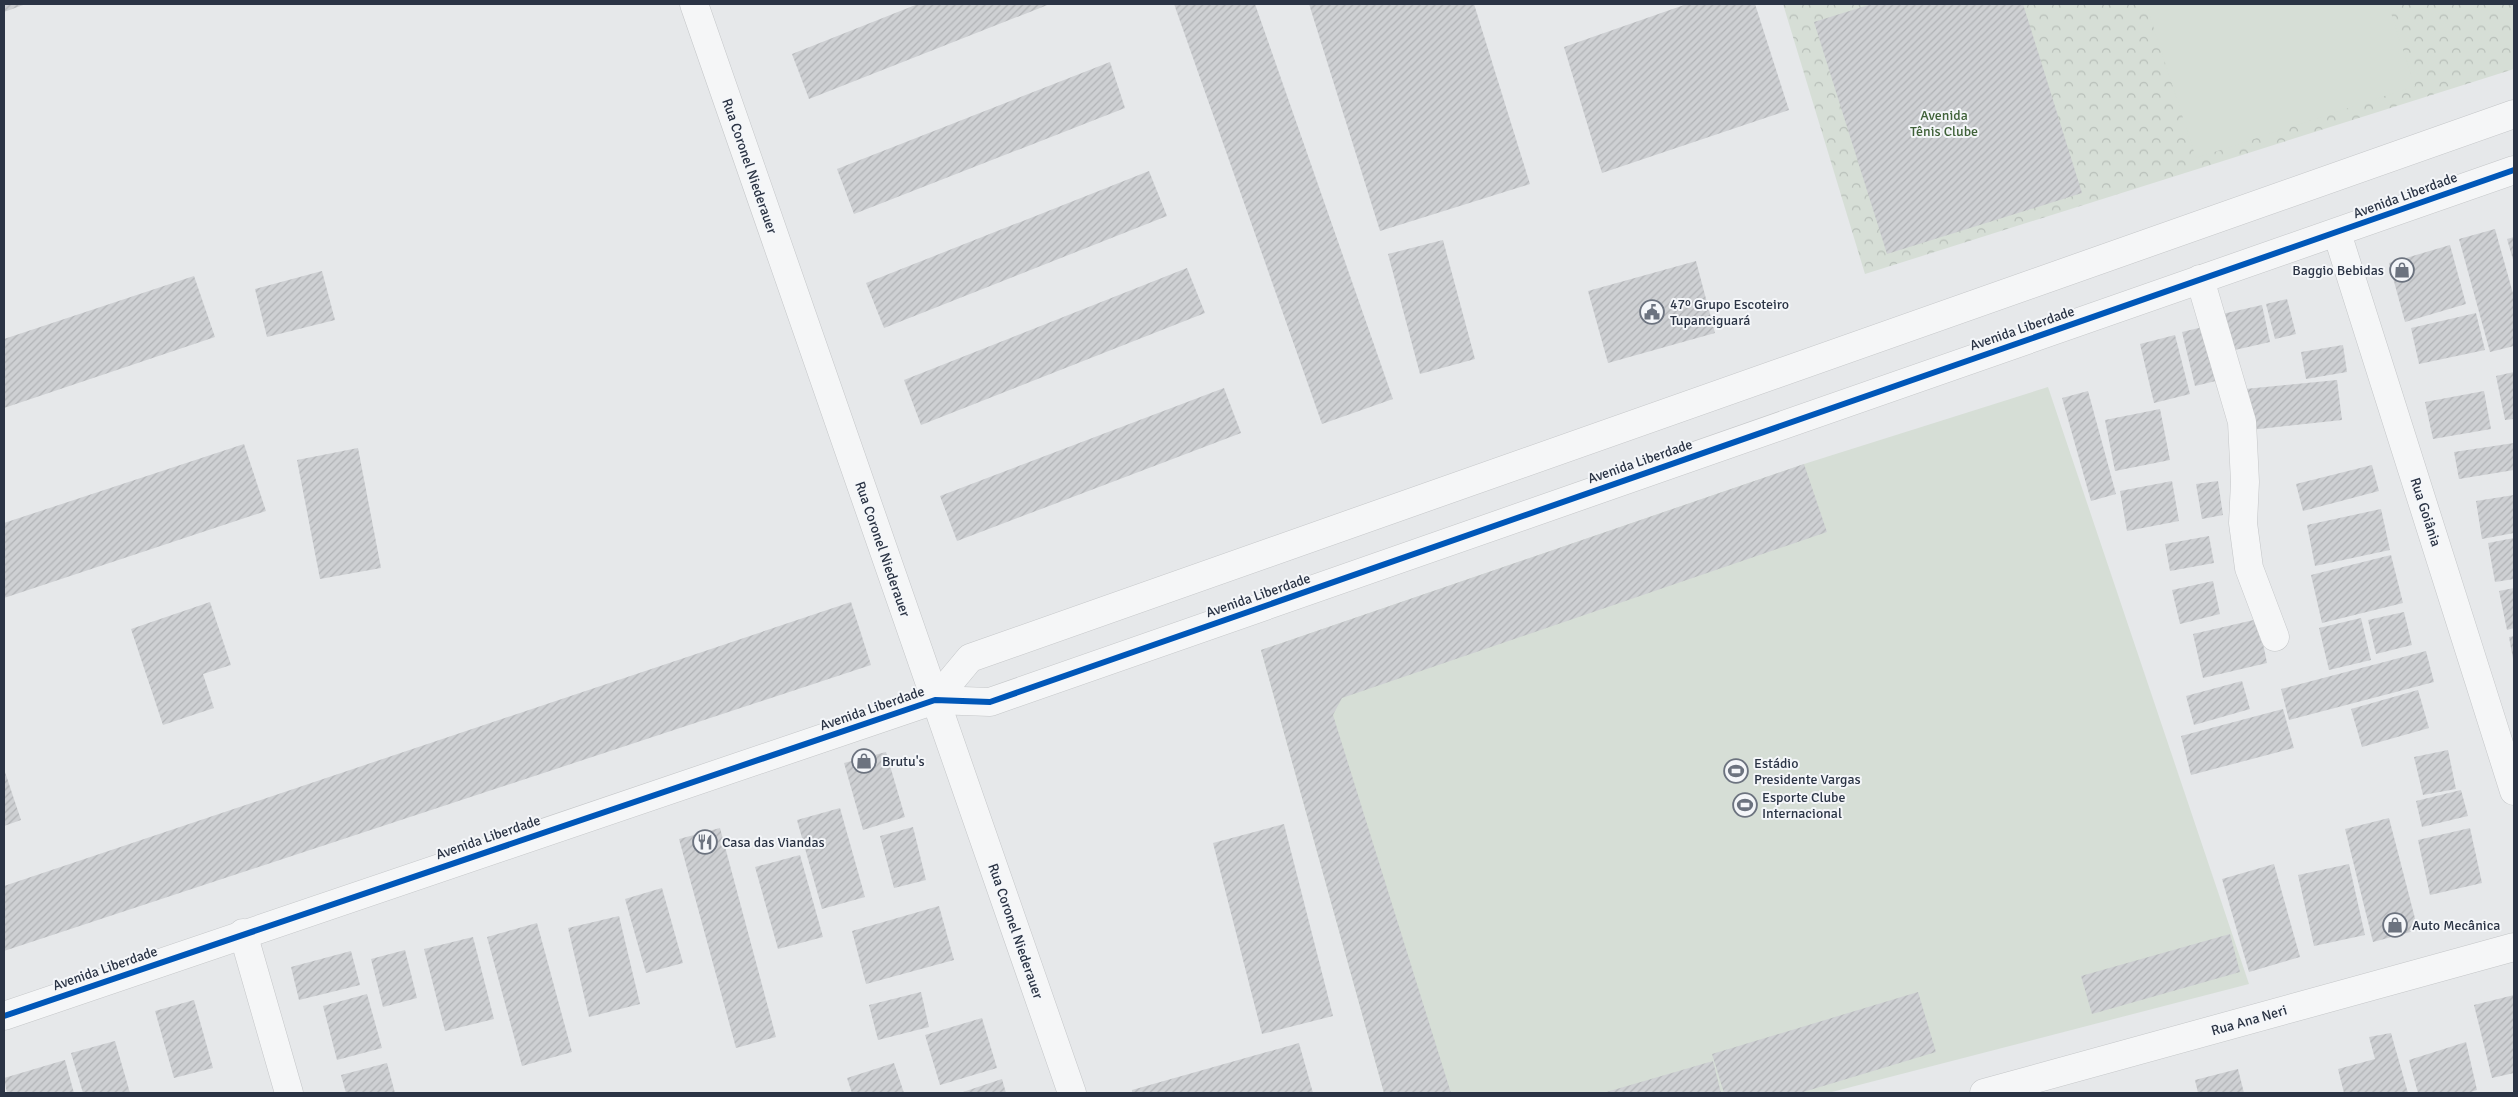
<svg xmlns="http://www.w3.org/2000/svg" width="2518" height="1097" font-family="Signika,sans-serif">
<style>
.park{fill:url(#park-crowns)}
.pitch{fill:#d6ded6}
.building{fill:url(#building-hatch)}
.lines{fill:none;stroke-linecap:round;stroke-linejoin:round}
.minor-casing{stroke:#c4c6c8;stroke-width:29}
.minor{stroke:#f5f6f7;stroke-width:28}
.cycleway-casing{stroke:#f4f6f9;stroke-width:9}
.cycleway{stroke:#0057b8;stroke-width:6}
.labels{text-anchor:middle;stroke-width:4;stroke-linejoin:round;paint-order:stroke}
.park-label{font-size:14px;fill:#3f6138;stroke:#f4f6f9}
.street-label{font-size:14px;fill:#2b3445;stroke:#f4f6f9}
.poi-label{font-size:14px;fill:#2b3445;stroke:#f4f6f9;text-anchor:start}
</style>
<defs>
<pattern id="park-crowns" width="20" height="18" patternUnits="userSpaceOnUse" patternTransform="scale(1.25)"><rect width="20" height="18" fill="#d6ded6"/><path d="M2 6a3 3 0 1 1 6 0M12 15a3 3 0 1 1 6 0" fill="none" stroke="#b8bfb9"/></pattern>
<pattern id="building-hatch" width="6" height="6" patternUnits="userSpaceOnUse" patternTransform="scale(1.25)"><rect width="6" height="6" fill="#ced0d3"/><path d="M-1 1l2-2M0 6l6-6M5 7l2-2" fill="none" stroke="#b1b3b6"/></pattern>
</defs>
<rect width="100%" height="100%" fill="#e6e8ea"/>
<!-- park -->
<polygon class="park" points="1783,4 2514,4 2514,69 1865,274"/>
<!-- pitch -->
<g class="pitch">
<polygon points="2146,4 2388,4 2415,86 2196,158"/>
<polygon points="2048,387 2249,984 1828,1093 1384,1093 1261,650 1804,464"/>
</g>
<!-- building -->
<g class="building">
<polygon points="4,4 26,4 4,12"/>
<polygon points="918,4 1050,4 809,99 792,54"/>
<polygon points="1174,4 1255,4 1393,399 1322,424"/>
<polygon points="1309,4 1474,4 1530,184 1380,231"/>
<polygon points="1687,4 1755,4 1789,110 1602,173 1564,47"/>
<polygon points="1872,4 2023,4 2082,193 1887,254 1814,22"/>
<polygon points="1110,62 1125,108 854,214 837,169"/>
<polygon points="1149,171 1167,216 884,328 866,283"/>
<polygon points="2495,229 2514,297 2514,346 2490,352 2459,239"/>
<polygon points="2514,237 2514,263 2507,239"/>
<polygon points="1443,240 1475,359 1420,374 1388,254"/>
<polygon points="2450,245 2466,304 2405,322 2389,263"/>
<polygon points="1696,261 1715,333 1608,363 1588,291"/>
<polygon points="1187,268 1205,313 921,425 904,380"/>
<polygon points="322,271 335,320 267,337 255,289"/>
<polygon points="194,276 215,337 4,408 4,339"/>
<polygon points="2287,299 2296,334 2275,339 2266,304"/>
<polygon points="2262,305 2270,342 2226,352 2218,315"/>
<polygon points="2476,313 2485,350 2419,364 2411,328"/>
<polygon points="2207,326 2220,380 2195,386 2182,332"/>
<polygon points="2175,335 2190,394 2154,403 2140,344"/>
<polygon points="2343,345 2347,372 2306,379 2301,352"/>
<polygon points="2514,372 2514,419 2505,420 2496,376"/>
<polygon points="2337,380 2342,420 2250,430 2245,389"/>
<polygon points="1224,388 1241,433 957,541 940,496"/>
<polygon points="2088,391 2116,494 2091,501 2062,398"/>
<polygon points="2484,391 2491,429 2433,439 2425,402"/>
<polygon points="2160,409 2170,460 2115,471 2105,420"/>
<polygon points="2514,443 2514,470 2459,479 2454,452"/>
<polygon points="244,444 266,511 4,598 4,523"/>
<polygon points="358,448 381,568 320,579 297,460"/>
<polygon points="1804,464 1827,532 1342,698 1333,715 1451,1093 1384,1093 1261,650"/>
<polygon points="2372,465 2379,491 2303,511 2296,484"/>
<polygon points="2172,481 2179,521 2127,531 2120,491"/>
<polygon points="2218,481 2223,515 2202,519 2196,484"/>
<polygon points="2514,495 2514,533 2482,539 2476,501"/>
<polygon points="2381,509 2390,550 2315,566 2307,525"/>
<polygon points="2209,536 2214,563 2170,571 2165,544"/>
<polygon points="2514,538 2514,579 2495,582 2488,543"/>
<polygon points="2391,555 2403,603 2322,623 2311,575"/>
<polygon points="2213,581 2220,614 2180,624 2172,590"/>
<polygon points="2514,588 2514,628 2507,630 2499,591"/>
<polygon points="210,602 231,665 203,674 214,708 163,725 131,629"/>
<polygon points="851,602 871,665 4,951 4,886"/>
<polygon points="2404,612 2412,645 2376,654 2368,620"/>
<polygon points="2361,618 2371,660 2329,670 2319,628"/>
<polygon points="2258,619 2267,663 2203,678 2193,634"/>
<polygon points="2514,636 2514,659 2513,659 2509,637"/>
<polygon points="2426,651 2434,682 2289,720 2281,689"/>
<polygon points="2242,681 2250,709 2194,725 2186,696"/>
<polygon points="2418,690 2429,728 2362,747 2351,709"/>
<polygon points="2283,709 2294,748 2191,775 2181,736"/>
<polygon points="2448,750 2456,789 2423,795 2414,757"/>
<polygon points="886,752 905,817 863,830 844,763"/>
<polygon points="4,769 21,820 4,826"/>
<polygon points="2461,790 2468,816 2422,827 2416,801"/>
<polygon points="840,808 865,897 822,909 797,820"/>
<polygon points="2389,818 2418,930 2373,942 2345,829"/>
<polygon points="1284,824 1333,1016 1262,1034 1213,843"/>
<polygon points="913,827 926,880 894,888 880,836"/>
<polygon points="720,828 776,1037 736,1048 679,839"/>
<polygon points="2470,828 2482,883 2430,895 2418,840"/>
<polygon points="800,855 823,937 778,949 755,867"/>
<polygon points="2274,864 2300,957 2249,972 2222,879"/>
<polygon points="2349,864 2365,935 2314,946 2298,875"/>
<polygon points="662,888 683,963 646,973 625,899"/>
<polygon points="939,906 954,960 866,984 852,931"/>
<polygon points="619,916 640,1004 589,1017 568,928"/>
<polygon points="537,923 572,1052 522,1066 487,937"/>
<polygon points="2230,934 2240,972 2092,1014 2081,976"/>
<polygon points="473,937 494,1019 445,1031 424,949"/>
<polygon points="405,950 417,998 383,1007 371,959"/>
<polygon points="351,951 360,985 299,1000 291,967"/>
<polygon points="921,992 929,1027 878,1040 869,1005"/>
<polygon points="1918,992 1936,1052 1800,1093 1724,1093 1712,1054"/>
<polygon points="367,994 382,1048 337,1060 323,1006"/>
<polygon points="2514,995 2514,1073 2492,1078 2474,1005"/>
<polygon points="194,1000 213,1068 174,1078 155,1011"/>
<polygon points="982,1018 997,1068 940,1085 925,1035"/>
<polygon points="2391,1033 2408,1093 2344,1093 2338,1069 2375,1059 2369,1037"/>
<polygon points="115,1041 130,1093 83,1093 71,1053"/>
<polygon points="2466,1042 2477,1090 2468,1093 2418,1093 2409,1060"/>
<polygon points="1299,1043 1313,1093 1132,1093 1132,1090"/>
<polygon points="65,1060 74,1093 7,1093 4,1078"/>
<polygon points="1713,1061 1721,1093 1603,1093"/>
<polygon points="387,1063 395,1093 346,1093 341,1075"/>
<polygon points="894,1063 904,1093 852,1093 847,1078"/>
<polygon points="2238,1069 2244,1093 2198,1093 2195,1080"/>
<polygon points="1002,1079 1006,1093 960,1093"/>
</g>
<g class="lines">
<!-- minor casing -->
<g class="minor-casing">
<g id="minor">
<polyline points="694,4 1072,1093"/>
<polyline points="2337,233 2514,791"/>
<polyline points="2200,279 2242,422 2245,482 2243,523 2249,568 2275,637"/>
<polyline points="935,700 970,658 2514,114"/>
<polyline points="243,933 289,1093"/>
<polyline points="4,1016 935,700 990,702 2514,170"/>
<polyline points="1984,1093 2514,947"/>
</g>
</g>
<!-- minor -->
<use href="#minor" class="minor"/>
<!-- cycleway casing -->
<g class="cycleway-casing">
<polyline id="cycleway" points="4,1016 935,700 990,702 2514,170"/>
</g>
<!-- cycleway -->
<use href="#cycleway" class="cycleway"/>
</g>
<!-- icons -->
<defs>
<g id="shop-ring" transform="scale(1.25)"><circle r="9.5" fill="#f4f6f9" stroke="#6c737f" stroke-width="1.5"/><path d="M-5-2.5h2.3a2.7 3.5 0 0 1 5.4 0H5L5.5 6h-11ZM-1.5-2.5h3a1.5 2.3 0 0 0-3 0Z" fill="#6c737f"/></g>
<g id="civic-ring" transform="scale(1.25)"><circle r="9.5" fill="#f4f6f9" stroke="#6c737f" stroke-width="1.5"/><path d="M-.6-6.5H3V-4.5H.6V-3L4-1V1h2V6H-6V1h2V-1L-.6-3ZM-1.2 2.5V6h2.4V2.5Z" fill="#6c737f"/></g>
<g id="stadium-ring" transform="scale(1.25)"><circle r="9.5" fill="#f4f6f9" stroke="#6c737f" stroke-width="1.5"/><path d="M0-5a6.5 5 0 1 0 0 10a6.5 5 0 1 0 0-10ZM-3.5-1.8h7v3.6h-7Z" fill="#6c737f"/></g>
<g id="restaurant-ring" transform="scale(1.25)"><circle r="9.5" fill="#f4f6f9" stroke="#6c737f" stroke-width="1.5"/><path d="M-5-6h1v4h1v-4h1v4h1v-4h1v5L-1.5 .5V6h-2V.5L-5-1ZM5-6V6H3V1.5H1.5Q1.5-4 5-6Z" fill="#6c737f"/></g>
</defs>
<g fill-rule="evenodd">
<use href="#shop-ring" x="2402" y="270"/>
<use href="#civic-ring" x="1652" y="312"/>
<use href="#shop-ring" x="864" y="761"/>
<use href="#stadium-ring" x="1736" y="771"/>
<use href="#stadium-ring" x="1745" y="805"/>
<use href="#restaurant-ring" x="705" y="842"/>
<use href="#shop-ring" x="2395" y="925"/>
</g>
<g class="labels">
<!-- park labels -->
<g class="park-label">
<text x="1944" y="120">Avenida<tspan x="1944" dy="16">Tênis Clube</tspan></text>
</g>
<!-- street labels -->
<g class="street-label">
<text transform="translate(750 166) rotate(71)" y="5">Rua Coronel Niederauer</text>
<text transform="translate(2405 195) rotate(-20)" y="5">Avenida Liberdade</text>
<text transform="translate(2022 328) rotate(-19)" y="5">Avenida Liberdade</text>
<text transform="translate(1640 461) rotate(-19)" y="5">Avenida Liberdade</text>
<text transform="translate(2426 512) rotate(72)" y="5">Rua Goiânia</text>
<text transform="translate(883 549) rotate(71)" y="5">Rua Coronel Niederauer</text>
<text transform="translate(1258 595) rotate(-19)" y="5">Avenida Liberdade</text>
<text transform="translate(872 708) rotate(-19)" y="5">Avenida Liberdade</text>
<text transform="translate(488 837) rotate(-19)" y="5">Avenida Liberdade</text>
<text transform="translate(1016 931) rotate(71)" y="5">Rua Coronel Niederauer</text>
<text transform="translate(105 968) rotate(-19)" y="5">Avenida Liberdade</text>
<text transform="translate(2249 1020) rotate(-16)" y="5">Rua Ana Neri</text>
</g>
<!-- poi labels -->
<g class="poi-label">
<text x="2384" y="275" text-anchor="end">Baggio Bebidas</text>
<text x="1670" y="309">47º Grupo Escoteiro<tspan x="1670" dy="16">Tupanciguará</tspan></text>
<text x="882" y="766">Brutu's</text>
<text x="1754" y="768">Estádio<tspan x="1754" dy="16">Presidente Vargas</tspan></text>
<text x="1762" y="802">Esporte Clube<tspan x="1762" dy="16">Internacional</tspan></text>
<text x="722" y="847">Casa das Viandas</text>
<text x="2412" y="930">Auto Mecânica</text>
</g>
</g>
<!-- border -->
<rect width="2518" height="1097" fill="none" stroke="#2b3445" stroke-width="10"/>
</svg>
